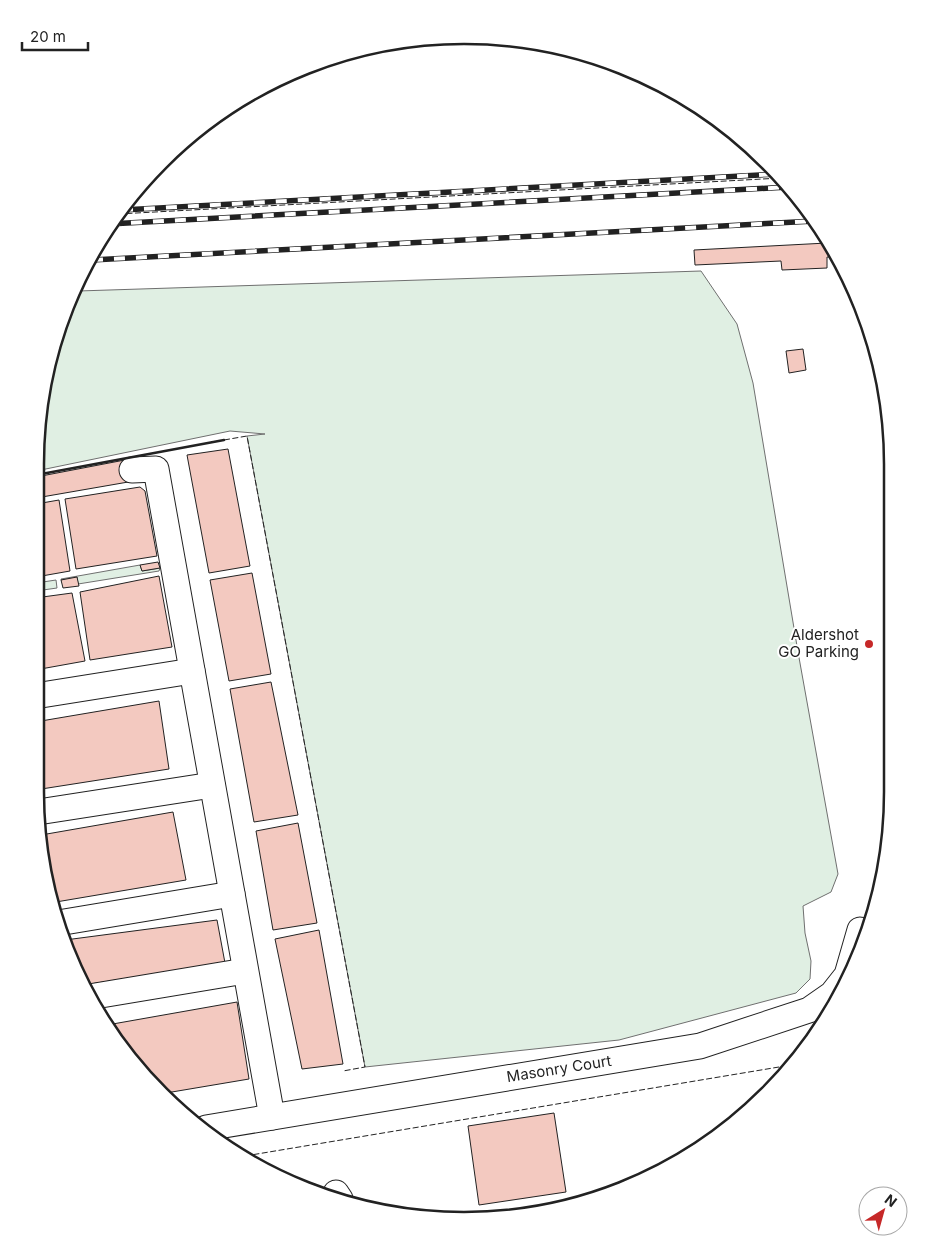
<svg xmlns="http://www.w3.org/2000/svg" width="928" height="1256" font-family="Inter,sans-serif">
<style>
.green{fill:#e0efe3;stroke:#6f6f6f}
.building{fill:#f3c9c0;stroke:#222}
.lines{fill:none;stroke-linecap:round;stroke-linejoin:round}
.minor-casing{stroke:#222;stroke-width:27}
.minor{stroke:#fff;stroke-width:25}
.rail-casing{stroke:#222;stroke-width:5.5}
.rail{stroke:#fff;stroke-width:4;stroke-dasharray:11;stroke-linecap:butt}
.fence{stroke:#222;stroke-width:1;stroke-dasharray:6 2.5;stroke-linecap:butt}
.wall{stroke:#222;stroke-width:2.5}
.poi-dot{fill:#c62828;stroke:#fff;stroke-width:2}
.labels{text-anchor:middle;stroke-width:4;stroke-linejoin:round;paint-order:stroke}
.poi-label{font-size:15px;fill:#222;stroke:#fff;text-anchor:end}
.street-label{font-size:15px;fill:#222;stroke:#fff}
.rim{fill:none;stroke:#222;stroke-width:2.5}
</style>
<rect width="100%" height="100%" fill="#fff"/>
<!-- green -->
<g class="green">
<polygon points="701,271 737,324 753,383 798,652 838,874 831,892 803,906 805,933 811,961 810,979 796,993 619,1040 365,1067 247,436 265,434 230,431 36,471 36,436 50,353 78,291"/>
<polygon points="140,565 142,571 160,568 159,571 78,584 77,577 61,580 61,579"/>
<polygon points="56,580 57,588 36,591 36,583"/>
</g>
<!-- building -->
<g class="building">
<polygon points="827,243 836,257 827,257 827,268 782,270 781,261 695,265 694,250"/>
<polygon points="803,349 806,370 789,373 786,351"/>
<polygon points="228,449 250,566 209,573 187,455"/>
<polygon points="130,459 134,481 36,498 36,477"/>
<polygon points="140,487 145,491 157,556 76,569 65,499"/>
<polygon points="59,500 70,571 36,577 36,504"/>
<polygon points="158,562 160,568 142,571 140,565"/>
<polygon points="252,573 271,674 229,681 210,580"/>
<polygon points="159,576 172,647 90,660 80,592"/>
<polygon points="77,577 79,586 63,588 61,580"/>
<polygon points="72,593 85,661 35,670 35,598"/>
<polygon points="271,682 298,815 254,822 230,689"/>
<polygon points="159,701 169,769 35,790 35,722"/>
<polygon points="173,812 186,880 50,903 41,835"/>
<polygon points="298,823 317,923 273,930 256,831"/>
<polygon points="217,920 225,963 84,985 65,940"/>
<polygon points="319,930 343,1064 302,1069 275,939"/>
<polygon points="237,1002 249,1079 160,1094 107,1025"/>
<polygon points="554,1113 566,1192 479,1205 468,1126"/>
</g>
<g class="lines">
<!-- minor casing -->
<g class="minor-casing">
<g id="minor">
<polyline points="132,470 156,469 272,1117"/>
<polyline points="35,696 192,671"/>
<polyline points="38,812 212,785"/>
<polyline points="58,923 232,894"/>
<polyline points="89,997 245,971"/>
<polyline points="206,1128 700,1046 809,1010 832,994 847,975 860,930"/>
<polyline points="336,1193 340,1199"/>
</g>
</g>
<!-- minor -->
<use href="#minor" class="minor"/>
<!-- rail casing -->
<g class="rail-casing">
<g id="rail">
<polyline points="122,210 777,174"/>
<polyline points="109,224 789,187"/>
<polyline points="92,260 815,221"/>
</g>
</g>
<!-- rail -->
<use href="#rail" class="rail"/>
<!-- fence -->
<g class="fence">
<polyline points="118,214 781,178"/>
<polyline points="224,440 247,436 365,1067 343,1071"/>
<polyline points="245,1156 791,1065"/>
</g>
<!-- wall -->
<polyline class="wall" points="36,475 224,440"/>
</g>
<!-- markers -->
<circle class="poi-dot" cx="869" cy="644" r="5"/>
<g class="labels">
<!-- poi labels -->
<g class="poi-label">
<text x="859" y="640">Aldershot<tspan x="859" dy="17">GO Parking</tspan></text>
</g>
<!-- street labels -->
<g class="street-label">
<text transform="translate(559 1069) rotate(-9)" y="5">Masonry Court</text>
</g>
</g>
<!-- crop -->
<path d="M0 0H928V1256H0ZM464 44H464A420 420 0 0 1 884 464V792A420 420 0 0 1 464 1212H464A420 420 0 0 1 44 792V464A420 420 0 0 1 464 44Z" fill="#fff" fill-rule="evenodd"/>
<path class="rim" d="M464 44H464A420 420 0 0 1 884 464V792A420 420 0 0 1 464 1212H464A420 420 0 0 1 44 792V464A420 420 0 0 1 464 44Z"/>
<!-- north arrow -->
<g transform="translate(883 1211) rotate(37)"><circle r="24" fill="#ffffff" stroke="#a7a7a7"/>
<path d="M0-4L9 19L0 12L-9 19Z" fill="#c62828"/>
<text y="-8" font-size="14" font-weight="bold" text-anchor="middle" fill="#222222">N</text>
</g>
<!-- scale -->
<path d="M22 42v8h66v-8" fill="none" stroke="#222222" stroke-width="2.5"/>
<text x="30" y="42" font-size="15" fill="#222222" stroke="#ffffff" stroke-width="4" paint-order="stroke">20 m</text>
</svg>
